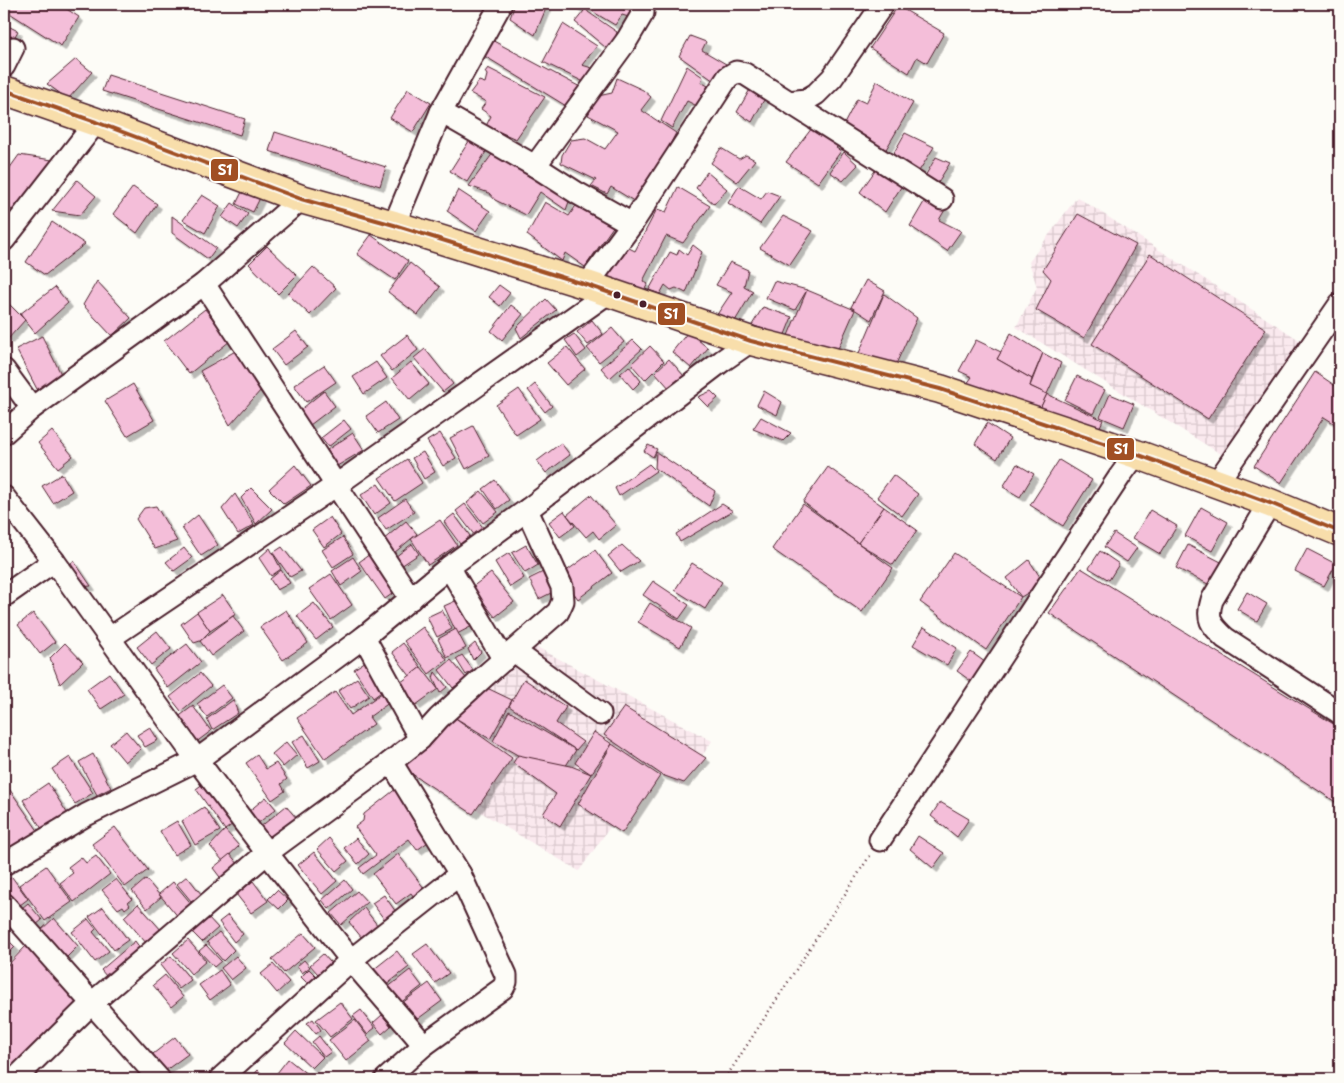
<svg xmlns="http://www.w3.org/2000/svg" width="1344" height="1083" font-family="'Playpen Sans',sans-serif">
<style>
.industrial{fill:url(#industrial-grid)}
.building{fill:#f4bed9;stroke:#4a1f2b;filter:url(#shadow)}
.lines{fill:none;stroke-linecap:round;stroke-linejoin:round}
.minor-casing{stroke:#4a1f2b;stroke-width:25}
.major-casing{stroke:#4a1f2b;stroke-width:31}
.path{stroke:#4a1f2b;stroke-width:2.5;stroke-dasharray:1 4;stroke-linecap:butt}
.minor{stroke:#fdfcf7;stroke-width:21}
.major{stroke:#f8deab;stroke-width:28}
.bus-1-casing{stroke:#fdfcf7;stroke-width:8}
.bus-1{stroke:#a14f23;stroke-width:4}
.bus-dot{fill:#4a1f2b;stroke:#fdfcf7;stroke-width:2}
.line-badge{stroke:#fdfcf7;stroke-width:2}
.badge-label{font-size:14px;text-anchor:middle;font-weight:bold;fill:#fff}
</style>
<defs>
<pattern id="industrial-grid" width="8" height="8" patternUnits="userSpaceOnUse" patternTransform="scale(1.25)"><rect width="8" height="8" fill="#fae9ee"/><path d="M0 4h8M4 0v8" fill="none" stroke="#d8c7cc"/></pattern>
<filter id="shadow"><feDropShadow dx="4.5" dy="4.5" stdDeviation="0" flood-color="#0004"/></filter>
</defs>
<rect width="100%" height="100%" fill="#fdfcf7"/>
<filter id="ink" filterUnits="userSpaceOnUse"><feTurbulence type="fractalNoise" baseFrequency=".02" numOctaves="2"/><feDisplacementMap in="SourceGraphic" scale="10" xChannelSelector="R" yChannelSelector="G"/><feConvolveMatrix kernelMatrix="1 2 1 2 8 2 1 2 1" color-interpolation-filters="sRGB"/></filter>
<g filter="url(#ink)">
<!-- industrial -->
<g class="industrial">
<polygon points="1077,197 1301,341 1224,456 1016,327 1037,287 1029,262"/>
<polygon points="520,638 712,741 682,786 651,769 579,871 382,753"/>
</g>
<!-- building -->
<g class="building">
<polygon points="13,4 59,4 79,17 61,46 8,12"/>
<polygon points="515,4 541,4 547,6 535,35 510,18"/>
<polygon points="571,4 586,4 588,12 617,32 611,52 575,22 584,11"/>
<polygon points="595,4 615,4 624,10 628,4 629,4 636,9 632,18 622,15 615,25 590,10"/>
<polygon points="898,6 944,33 927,63 917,57 909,73 870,48"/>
<polygon points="4,24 18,31 4,55"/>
<polygon points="563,24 597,46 582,65 592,68 586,83 543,62"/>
<polygon points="690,36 706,42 702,50 726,64 714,81 679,56"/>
<polygon points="486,37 584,89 571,109 478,52"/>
<polygon points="76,59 92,72 68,99 47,84"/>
<polygon points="687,66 703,77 701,82 708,86 697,106 687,101 672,128 661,121"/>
<polygon points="488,68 545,97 516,139 486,126 491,116 481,109 486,102 470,93 479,81 485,83 487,75 485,72"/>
<polygon points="108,75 245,119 240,135 102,91"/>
<polygon points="617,78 643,90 651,97 641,110 676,133 666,152 669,155 662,165 658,163 637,203 611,187 607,194 591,186 596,180 561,163 562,155 571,140 585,138 605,149 618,131 588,115 598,96 612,93"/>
<polygon points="877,81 913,103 885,151 843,126 857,99 866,103"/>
<polygon points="752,86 765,98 752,122 737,112"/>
<polygon points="408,89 431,103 413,132 390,118"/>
<polygon points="812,128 842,142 836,148 841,151 818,183 786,162"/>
<polygon points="275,132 386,167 380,186 269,151"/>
<polygon points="905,133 934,147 916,176 891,158"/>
<polygon points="471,138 489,147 467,182 450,171"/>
<polygon points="721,148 739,159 746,155 755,160 737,182 711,163"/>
<polygon points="496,149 571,196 566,210 540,192 526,215 495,200 489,193 469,186"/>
<polygon points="844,152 858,165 843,181 830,172"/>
<polygon points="19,155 59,161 20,216 4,204 4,176"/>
<polygon points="936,157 950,163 935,187 924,178"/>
<polygon points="877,168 903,184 885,212 860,192"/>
<polygon points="707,172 727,189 714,204 696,188"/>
<polygon points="77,180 96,196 80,215 52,211"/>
<polygon points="739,186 761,199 767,191 780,196 760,224 728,203"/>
<polygon points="133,187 157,204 137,233 113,214"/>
<polygon points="678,187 710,206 683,243 666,236 643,281 648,284 641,295 606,275 625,246 635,251 657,209 666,212"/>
<polygon points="243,190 260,198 253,212 236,204"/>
<polygon points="458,190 490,211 476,231 447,211"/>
<polygon points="202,195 220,206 205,233 183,220"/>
<polygon points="927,197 946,208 939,220 961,231 947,251 910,226"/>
<polygon points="579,201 617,221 585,267 565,253 562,261 527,235 545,202 569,216"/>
<polygon points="232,203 248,214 238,228 222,217"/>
<polygon points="1078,214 1136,245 1084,338 1036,310 1051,279 1043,270"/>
<polygon points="172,216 216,248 208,259 172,233"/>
<polygon points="783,216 813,231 790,265 760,248"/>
<polygon points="52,222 85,244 45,275 26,262"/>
<polygon points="371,235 408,261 395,280 357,254"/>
<polygon points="693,245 702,252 686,293 676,288 671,290 665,285 660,294 649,290 670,252 677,255 679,249 687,255"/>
<polygon points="267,246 297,275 278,294 249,264"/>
<polygon points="1150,254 1266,329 1208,419 1092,344"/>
<polygon points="730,262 748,270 744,286 753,291 732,326 714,319 732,292 716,285"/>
<polygon points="410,263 440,287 418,315 388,292"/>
<polygon points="313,267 336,288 310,315 288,294"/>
<polygon points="866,280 885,291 871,320 851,307"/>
<polygon points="97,281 131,318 112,336 83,305"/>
<polygon points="774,281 807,290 795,310 766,298"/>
<polygon points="499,285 510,293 500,306 489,297"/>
<polygon points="55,287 68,303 35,333 20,314"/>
<polygon points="807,290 855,310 837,351 787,338"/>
<polygon points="884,294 917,318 891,375 859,353"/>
<polygon points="4,299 25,320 8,339 4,335"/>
<polygon points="546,299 556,310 521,338 516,328"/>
<polygon points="511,305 523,314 502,340 491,331"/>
<polygon points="763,307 792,317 784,337 752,325"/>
<polygon points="205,309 230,341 189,374 164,341"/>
<polygon points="592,320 603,334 588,345 577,332"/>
<polygon points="612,328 624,342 599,362 587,348"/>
<polygon points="296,331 308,347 284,365 272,349"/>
<polygon points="688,332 708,348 691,368 672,352"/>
<polygon points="1011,333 1043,353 1032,379 997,359"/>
<polygon points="574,334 586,350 577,357 565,340"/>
<polygon points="407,335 418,350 392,371 380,356"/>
<polygon points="42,336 63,378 38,391 16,349"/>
<polygon points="633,340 642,349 610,378 601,368"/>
<polygon points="976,340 1001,352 997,359 1032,379 1030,386 1047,394 1037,415 966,385 972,377 959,371"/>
<polygon points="650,346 664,361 645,380 631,364"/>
<polygon points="567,347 585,369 566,385 547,363"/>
<polygon points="239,349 261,390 230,425 200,371"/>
<polygon points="425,349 453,384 443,392 414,358"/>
<polygon points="1043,353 1061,363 1047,394 1030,386"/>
<polygon points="669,359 684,376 670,389 655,372"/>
<polygon points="376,362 387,378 364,394 353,377"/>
<polygon points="411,362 429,384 410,400 392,378"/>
<polygon points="324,365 336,382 306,402 294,385"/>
<polygon points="629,366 641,381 633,389 620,374"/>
<polygon points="1315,372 1340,389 1340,427 1324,417 1281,483 1254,466"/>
<polygon points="1077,376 1105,390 1093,414 1065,400"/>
<polygon points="133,384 154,420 127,436 105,401"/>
<polygon points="535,384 552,406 545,412 528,390"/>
<polygon points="519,389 540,419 516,435 496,405"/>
<polygon points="324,391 335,406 310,425 299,411"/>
<polygon points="711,391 718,398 708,407 698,397"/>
<polygon points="764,391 782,402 777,415 757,405"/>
<polygon points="1047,394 1103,420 1095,438 1037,415"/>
<polygon points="1110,394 1134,404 1124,427 1100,417"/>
<polygon points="386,402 398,420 378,433 366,416"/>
<polygon points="761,417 791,433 783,441 753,429"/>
<polygon points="344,420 351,429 328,447 321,438"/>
<polygon points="987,423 1010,438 997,459 975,444"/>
<polygon points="473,426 489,456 466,469 450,438"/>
<polygon points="52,431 73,456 58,468 38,443"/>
<polygon points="353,433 364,450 337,466 327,450"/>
<polygon points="440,433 456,458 443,466 427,441"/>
<polygon points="561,443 570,455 546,473 537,461"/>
<polygon points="648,445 657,449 653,457 644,451"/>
<polygon points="423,452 435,472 424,479 412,458"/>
<polygon points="656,452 715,491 709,506 655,468"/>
<polygon points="407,459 422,483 395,501 379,478"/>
<polygon points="1059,460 1092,480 1063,526 1030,505"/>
<polygon points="649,464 656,471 619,496 615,488"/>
<polygon points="1017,464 1034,474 1020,497 1003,487"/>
<polygon points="295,465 311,486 284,504 269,489"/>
<polygon points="828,467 884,507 858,543 803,502"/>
<polygon points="62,474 72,491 53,503 42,486"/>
<polygon points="893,475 918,494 902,516 877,497"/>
<polygon points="495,480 509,500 497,509 483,489"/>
<polygon points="378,484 391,503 374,515 361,495"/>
<polygon points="251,488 272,509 256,524 241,498"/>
<polygon points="481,491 498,512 483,523 467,503"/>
<polygon points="235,494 254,525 238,534 222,509"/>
<polygon points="591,495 616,525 599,539 593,531 586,537 567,515"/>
<polygon points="405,499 414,512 386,530 378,518"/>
<polygon points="465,504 484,529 475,536 456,511"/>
<polygon points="722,504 733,511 680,542 676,534"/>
<polygon points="803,504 893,568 862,612 772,549"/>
<polygon points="156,506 177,541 155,549 136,519 144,508"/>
<polygon points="884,507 917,530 893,565 858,543"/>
<polygon points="1201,507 1228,522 1212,551 1185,536"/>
<polygon points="1150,510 1177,526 1160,554 1133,538"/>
<polygon points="564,511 575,526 560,537 549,522"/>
<polygon points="454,514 470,536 460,544 444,522"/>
<polygon points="198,515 218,545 201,556 182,528"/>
<polygon points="330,517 341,534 324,547 312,530"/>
<polygon points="440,520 457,545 428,565 411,539"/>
<polygon points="406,521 417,534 394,553 383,540"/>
<polygon points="1114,533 1137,548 1127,562 1104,547"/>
<polygon points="343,537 353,554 333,567 322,550"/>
<polygon points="412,544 419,554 401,566 395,557"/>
<polygon points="526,545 538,565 525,573 512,553"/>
<polygon points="622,545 639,561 621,572 608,556"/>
<polygon points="1188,545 1225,564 1214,587 1176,568"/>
<polygon points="282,547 301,571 290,577 273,553"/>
<polygon points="184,548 192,558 174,571 166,562"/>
<polygon points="270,548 281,569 271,576 259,558"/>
<polygon points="1307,549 1336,564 1324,586 1295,571"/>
<polygon points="595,550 612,573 578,599 561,575"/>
<polygon points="1100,551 1119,564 1109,580 1089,568"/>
<polygon points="509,553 524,578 510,587 495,562"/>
<polygon points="954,553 1021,597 986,650 920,602"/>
<polygon points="370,554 396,591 385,599 359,562"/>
<polygon points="353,557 362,571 341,586 332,571"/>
<polygon points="1029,560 1044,583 1021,597 1007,578"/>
<polygon points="74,561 91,586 80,587 65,567"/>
<polygon points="692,563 722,582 705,609 675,590"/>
<polygon points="1081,568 1340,728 1340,805 1049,613"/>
<polygon points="281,570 290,583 277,590 270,579"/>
<polygon points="545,571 555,591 539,599 529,579"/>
<polygon points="491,573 514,602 495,617 472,587"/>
<polygon points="331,574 352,605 331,620 309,589"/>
<polygon points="653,581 689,605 679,619 643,595"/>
<polygon points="1247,592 1267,604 1257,621 1237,609"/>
<polygon points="223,595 236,614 210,631 197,612"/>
<polygon points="462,598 474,625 457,634 444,606"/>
<polygon points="314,603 333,627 316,640 297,616"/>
<polygon points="650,603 691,628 680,647 638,622"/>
<polygon points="286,610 308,643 283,660 260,627"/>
<polygon points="442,610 452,629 437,637 427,617"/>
<polygon points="197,612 210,631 200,641 194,643 181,624"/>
<polygon points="33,613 55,642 40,654 18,625"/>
<polygon points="233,616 244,631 211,656 200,641"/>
<polygon points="423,627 447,660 429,674 404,641"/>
<polygon points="924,627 957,648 947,665 913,645"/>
<polygon points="456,629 466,648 447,658 438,639"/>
<polygon points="157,631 171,649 151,665 137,647"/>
<polygon points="65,643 83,662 60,684 50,658"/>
<polygon points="403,643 421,667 410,676 392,652"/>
<polygon points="475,643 481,652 473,660 468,649"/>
<polygon points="187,644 201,662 168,688 154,669"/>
<polygon points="971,652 989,665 975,684 957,671"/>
<polygon points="462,655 473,670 466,675 456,659"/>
<polygon points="369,659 388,687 373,698 354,669"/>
<polygon points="451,660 466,678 453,688 439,670"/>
<polygon points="421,667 438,689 416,705 400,683"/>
<polygon points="435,672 447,687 440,693 433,678"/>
<polygon points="109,673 124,694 101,709 87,689"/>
<polygon points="200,673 211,686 181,711 170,697"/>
<polygon points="357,678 369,696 350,709 338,691"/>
<polygon points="524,679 566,707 556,723 583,742 576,750 509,706"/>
<polygon points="222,685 232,698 207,717 197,704"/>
<polygon points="485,687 512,700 490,739 454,717"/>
<polygon points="386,690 393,700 369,717 374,724 325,759 297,718 335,692 351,715"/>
<polygon points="233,700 238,713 212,730 207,719"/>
<polygon points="193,706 211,731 195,743 177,718"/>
<polygon points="624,707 706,758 684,783 662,775 604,735"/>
<polygon points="509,711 576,750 558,778 493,741"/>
<polygon points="454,717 512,758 473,814 400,766"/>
<polygon points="150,727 158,740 145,747 137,735"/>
<polygon points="126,731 141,749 125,762 110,744"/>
<polygon points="594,732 612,744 591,774 575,763"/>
<polygon points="304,735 320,761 308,768 292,742"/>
<polygon points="286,742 297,755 283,767 272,754"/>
<polygon points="612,744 660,776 622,833 578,804"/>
<polygon points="93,754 111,788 97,795 79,762"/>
<polygon points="257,755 266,769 276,763 287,779 281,784 285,791 272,800 246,763"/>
<polygon points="518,755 571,766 591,774 560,826 543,814 556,794 513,763"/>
<polygon points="70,757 93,793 75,804 52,769"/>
<polygon points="208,780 237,821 225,830 196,789"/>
<polygon points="48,783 69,816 44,832 23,800"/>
<polygon points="397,788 435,837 417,850 409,839 363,874 359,868 376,855 355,827 363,821 364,814"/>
<polygon points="10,790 41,835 11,856 4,846 4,794"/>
<polygon points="266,797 276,809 257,824 248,812"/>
<polygon points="940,802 969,819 957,837 931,816"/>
<polygon points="286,806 298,820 272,842 259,828"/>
<polygon points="204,807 220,831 195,845 182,821"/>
<polygon points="177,821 191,845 174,855 160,831"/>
<polygon points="115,827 148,870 125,887 92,844"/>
<polygon points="225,830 239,846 223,861 210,846"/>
<polygon points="918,836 944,853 933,868 910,849"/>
<polygon points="329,838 348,861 336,871 317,849"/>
<polygon points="356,838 369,854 358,864 344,848"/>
<polygon points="314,852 337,881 322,894 298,865"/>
<polygon points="230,854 243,870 226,885 213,868"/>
<polygon points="398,854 427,892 416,900 411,893 396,904 373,874"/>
<polygon points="96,856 110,874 74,902 60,883 73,873 68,867 81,857 86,863"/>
<polygon points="46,866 72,902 45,921 19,885"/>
<polygon points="187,876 205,899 196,907 177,884"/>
<polygon points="12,877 28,899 12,911 4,899 4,883"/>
<polygon points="116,879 132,899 128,902 130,905 125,909 123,906 118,909 102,890"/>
<polygon points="146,879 161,897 147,909 132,891"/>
<polygon points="345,880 352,889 329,909 322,900"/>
<polygon points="253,881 268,901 251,913 236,894"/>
<polygon points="173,882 194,907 180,919 159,894"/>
<polygon points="277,890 288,900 279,909 268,899"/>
<polygon points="357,891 367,902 341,925 331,913"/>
<polygon points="384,895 398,915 387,923 372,903"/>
<polygon points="28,903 42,920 30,930 16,913"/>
<polygon points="138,904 162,931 147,944 124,917"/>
<polygon points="103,907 128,940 114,950 89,917"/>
<polygon points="364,908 381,930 366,943 349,922"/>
<polygon points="228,915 243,934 234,942 219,922"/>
<polygon points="208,917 218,928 202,942 192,932"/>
<polygon points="54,918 78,946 66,958 41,930"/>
<polygon points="88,919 96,929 93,932 109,951 95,962 72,932"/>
<polygon points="219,932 234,950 223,961 207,942"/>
<polygon points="303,933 315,947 284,973 272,959"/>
<polygon points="4,936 15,947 4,958"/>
<polygon points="188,940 206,961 191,974 173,953"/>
<polygon points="135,941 140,948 124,961 130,968 112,983 101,970"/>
<polygon points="427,944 449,973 435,983 413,954"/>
<polygon points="27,945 81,1002 4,1076 4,969"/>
<polygon points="206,945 221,961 214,967 199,951"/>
<polygon points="397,951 409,967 385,986 373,970"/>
<polygon points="323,954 337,970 325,982 310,965"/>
<polygon points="171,956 191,980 179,989 160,965"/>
<polygon points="236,956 246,968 231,980 221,968"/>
<polygon points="304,960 310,967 302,973 297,966"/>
<polygon points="273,964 289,982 277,993 261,974"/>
<polygon points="309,969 323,983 315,991 301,977"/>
<polygon points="220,970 230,985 210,1000 199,985"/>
<polygon points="410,970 422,986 399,1004 387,988"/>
<polygon points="165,975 183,997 171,1007 153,985"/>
<polygon points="429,983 442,1001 415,1021 402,1003"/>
<polygon points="340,1002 353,1019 330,1037 316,1020"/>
<polygon points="361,1010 375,1028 367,1034 353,1016"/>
<polygon points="382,1015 391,1026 382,1034 373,1023"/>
<polygon points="313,1019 321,1030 316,1034 307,1023"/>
<polygon points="355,1020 371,1041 346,1061 329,1040"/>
<polygon points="296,1031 323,1057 312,1068 285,1043"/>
<polygon points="319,1036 331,1052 324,1057 312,1042"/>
<polygon points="175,1037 188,1054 162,1073 149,1057"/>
<polygon points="288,1059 313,1079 285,1079 277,1073"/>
<polygon points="258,1070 267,1079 250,1079"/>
</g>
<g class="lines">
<!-- minor casing -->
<g class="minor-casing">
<g id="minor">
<polyline points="4,66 13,48"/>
<polyline points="789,102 806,100 816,94 832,78 883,4"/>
<polyline points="441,112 535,166"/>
<polyline points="632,224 577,193 535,166 627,40 643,13 643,7 639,4"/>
<polyline points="394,225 441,112 501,4"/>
<polyline points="4,240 96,122"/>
<polyline points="204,284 411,599"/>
<polyline points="587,285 632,224 728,77 736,72 745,74 942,199"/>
<polyline points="4,370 32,408"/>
<polyline points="4,433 32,408 204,284 301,199"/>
<polyline points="1216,484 1340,304"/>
<polyline points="4,497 54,561 197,760 267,853 351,960 424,1045"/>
<path d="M1270 503 1212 600C1206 619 1211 625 1225 638L1340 713"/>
<polyline points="449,567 504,660"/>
<polyline points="4,596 54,561"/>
<polyline points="364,637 420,739"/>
<polyline points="110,638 335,486 608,293"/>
<polyline points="514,651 600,714"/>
<polyline points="880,840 1120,476 1136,454"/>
<polyline points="4,864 86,815 197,760 364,637 449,567 527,510 722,361 751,341"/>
<polyline points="4,904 159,1079"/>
<polyline points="15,1079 92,1003 267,853 391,762 420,739 439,718 486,675 558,612 563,601 562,587 527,510"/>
<polyline points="220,1079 351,960 460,874"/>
<polyline points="386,1079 424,1045 503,988 506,982 506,975 460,874 391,762"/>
</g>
</g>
<!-- major casing -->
<g class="major-casing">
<polyline id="major" points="4,90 96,122 301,199 394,225 587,285 751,341 940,389 1136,454 1270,503 1340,532"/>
</g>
<!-- path -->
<polyline class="path" points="725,1079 871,854"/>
<!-- minor -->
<use href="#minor" class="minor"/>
<!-- major -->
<use href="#major" class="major"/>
<!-- bus-1 casing -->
<g class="bus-1-casing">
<polyline id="bus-1" points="4,90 96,122 301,199 394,225 587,285 751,341 940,389 1136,454 1270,503 1340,532"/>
</g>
<!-- bus-1 -->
<use href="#bus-1" class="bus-1"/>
</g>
</g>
<!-- markers -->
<g class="bus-dot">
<circle cx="617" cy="295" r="4.5"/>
<circle cx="643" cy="304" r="4.5"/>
</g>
<g class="line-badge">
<rect x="210" y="158" width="29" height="24" rx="5" fill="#a14f23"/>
<rect x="657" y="302" width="29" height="24" rx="5" fill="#a14f23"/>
<rect x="1106" y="437" width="29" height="24" rx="5" fill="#a14f23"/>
</g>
<g class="badge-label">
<text x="225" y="175">S1</text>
<text x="671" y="319">S1</text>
<text x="1121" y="454">S1</text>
</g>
<!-- margin -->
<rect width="1344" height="1083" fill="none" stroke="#fdfcf7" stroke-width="20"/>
<rect x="10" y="10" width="1324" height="1063" fill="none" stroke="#4a1f2b" stroke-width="2" filter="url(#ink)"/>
</svg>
